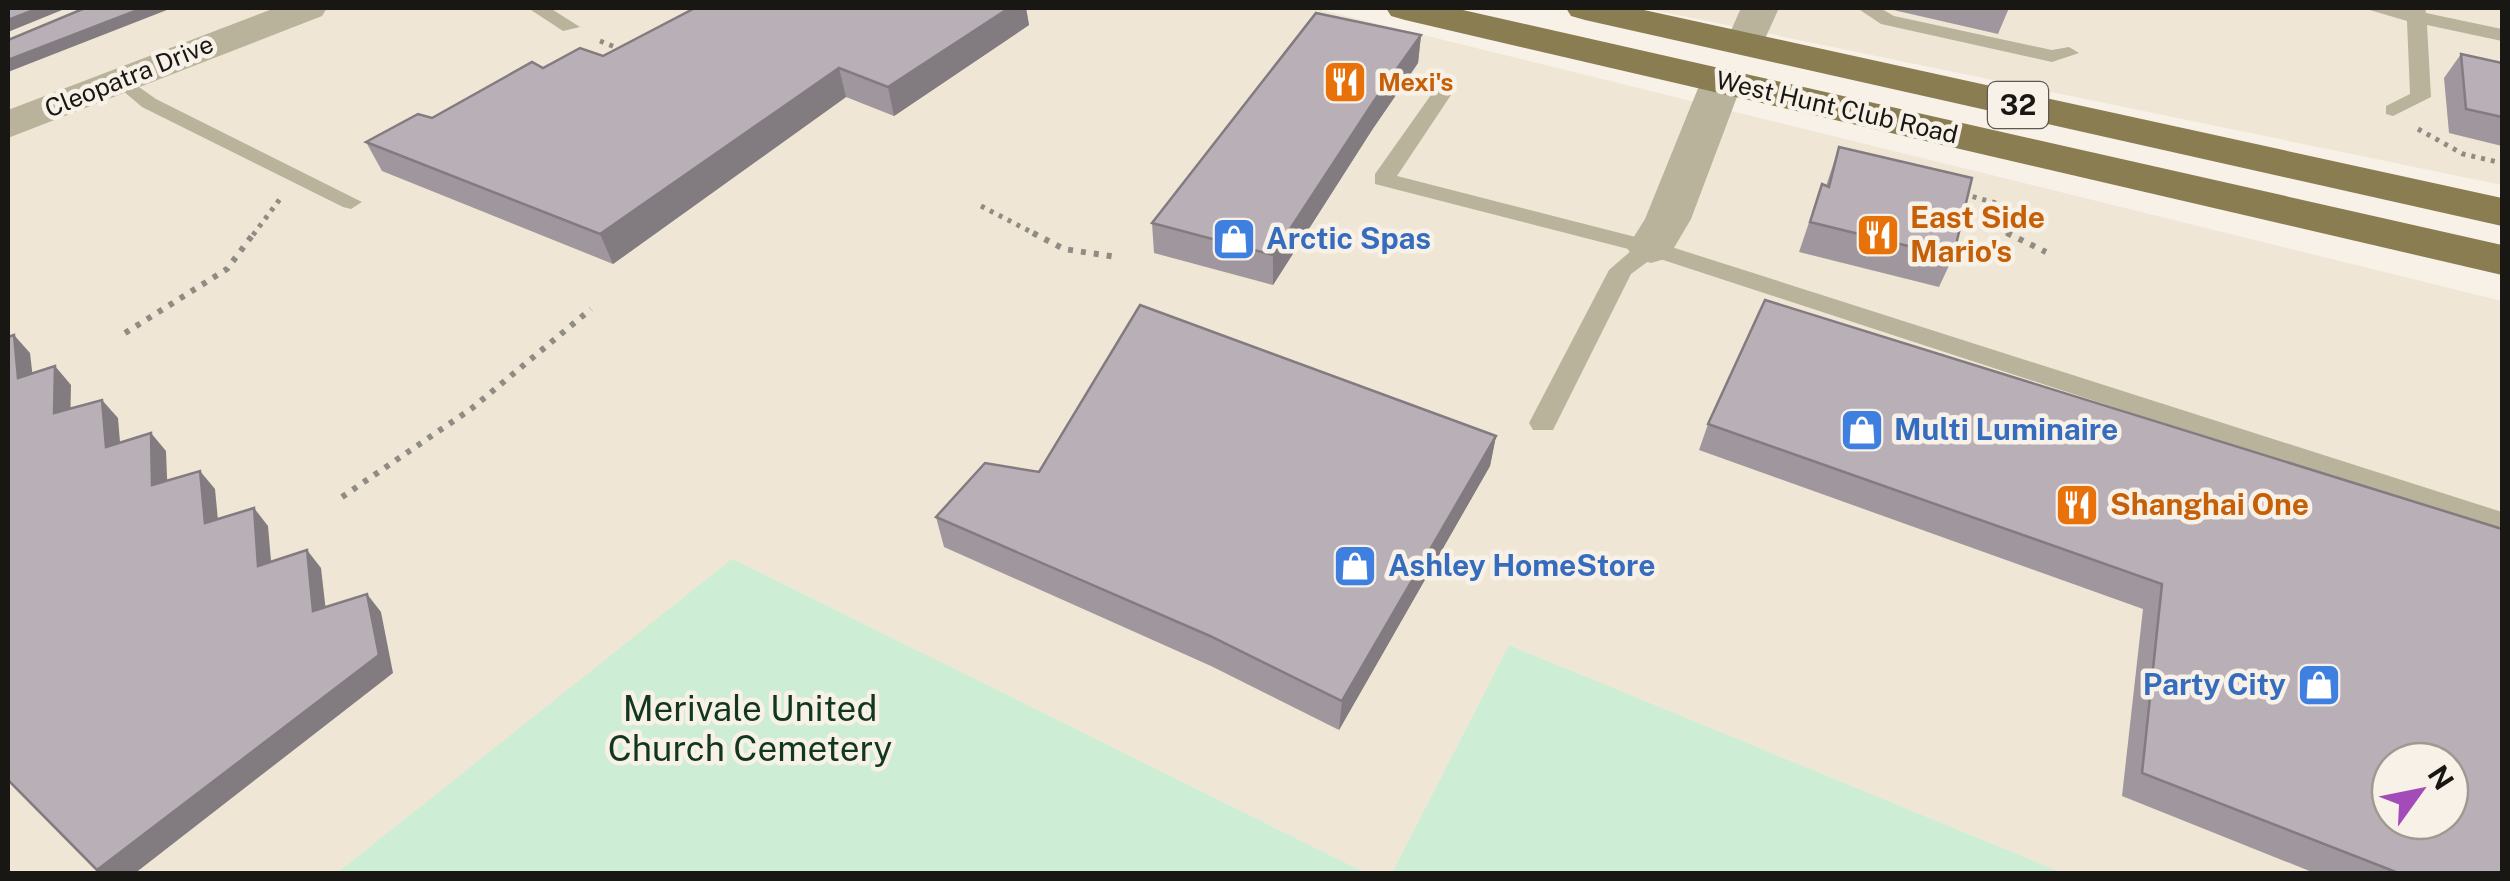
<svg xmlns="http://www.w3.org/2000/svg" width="2510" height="881" font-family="'Public Sans',sans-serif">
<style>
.built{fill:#f0e6d5;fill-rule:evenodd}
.green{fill:#cdedd4}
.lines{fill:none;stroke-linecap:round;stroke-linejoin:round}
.path-far1{stroke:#908c84;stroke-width:5;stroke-dasharray:4 6;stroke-linecap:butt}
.path{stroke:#908c84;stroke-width:6;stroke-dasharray:5 8;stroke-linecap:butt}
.service{fill:#b9b39b;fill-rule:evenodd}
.minor{fill:#b9b39b;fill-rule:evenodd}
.tertiary{fill:#b9b39b;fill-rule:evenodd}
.primary{fill:#8a7d52;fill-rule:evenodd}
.wall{fill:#9f979d}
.shaded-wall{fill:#827b80}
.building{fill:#b9b0b7;stroke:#827b80;stroke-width:2.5;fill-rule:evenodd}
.labels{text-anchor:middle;stroke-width:9;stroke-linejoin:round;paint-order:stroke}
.far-street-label{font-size:25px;fill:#191713;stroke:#f7f1e7}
.far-food-label{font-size:25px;font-weight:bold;fill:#c56008;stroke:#f7f1e7;text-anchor:start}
.shield{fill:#f7f1e7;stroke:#5c5853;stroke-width:2.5}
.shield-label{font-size:28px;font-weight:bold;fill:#191713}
.food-label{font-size:30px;font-weight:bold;fill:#c56008;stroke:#f7f1e7;text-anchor:start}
.shop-label{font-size:30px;font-weight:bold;fill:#366cbe;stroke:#f7f1e7;text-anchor:start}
.near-park-label{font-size:35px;fill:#11371f;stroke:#f7f1e7}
</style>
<rect width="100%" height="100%" fill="#f7f1e7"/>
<!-- built -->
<g class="built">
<path d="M8 8H1314L2502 301V873H2063L1509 645 1392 873H1366L733 559 337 873H8ZM2390 761H2450V821H2390Z"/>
<polygon points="1644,8 2502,8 2502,185"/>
</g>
<!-- green -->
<g class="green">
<polygon points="732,559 733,559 1366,873 337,873"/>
<polygon points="1509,645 2063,873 1392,873"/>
</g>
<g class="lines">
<!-- path-far1 -->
<g class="path-far1">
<polyline points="600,41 625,51"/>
<polyline points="2418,129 2463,154 2502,163"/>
<polyline points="1963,194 2003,205 2008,235"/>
<polyline points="981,206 1037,235"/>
<polyline points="253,235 280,199"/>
</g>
<!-- path -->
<g class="path">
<polyline points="1033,233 1064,249 1116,257"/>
<polyline points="2007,233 2046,252"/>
<polyline points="125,333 227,269 254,233"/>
<polyline points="342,497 471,409 591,309"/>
</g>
<!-- service -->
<g class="service">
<polygon points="528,8 550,8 580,27 563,31"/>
<polygon points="1857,8 1880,8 1894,16 2052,50 2069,47 2079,53 2052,62 1881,24"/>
<polygon points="2363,8 2425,8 2426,13 2502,29 2502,41 2427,25 2431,97 2393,116 2386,114 2386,106 2410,94 2407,21"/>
<polygon points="119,73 156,99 362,202 351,209 343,207 142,107 109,79"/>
<polygon points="1445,83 1455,89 1397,176 1659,243 2502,512 2502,534 1654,257 1631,274 1553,430 1533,430 1529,423 1609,270 1632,250 1375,184 1375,174 1438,85"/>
</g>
<!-- minor -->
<g class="minor">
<polygon points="1741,8 1779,8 1759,52 1731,52 1725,44"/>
<polygon points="1722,69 1737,72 1743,81 1691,219 1668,258 1651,263 1634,258 1627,248 1645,219 1701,81 1707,72"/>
</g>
<!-- tertiary -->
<polygon class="tertiary" points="275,8 327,8 322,16 8,138 8,110"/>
<!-- primary -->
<g class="primary">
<polygon points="1386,8 1454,8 2502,245 2502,275 1405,20 1391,16"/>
<polygon points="1566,8 1635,8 2502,198 2502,226 1585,20 1571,16"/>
</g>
</g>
<!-- wall -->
<g class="wall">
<polygon points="695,8 1026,8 1029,25 894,116 846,97 613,264 382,171 366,142 432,118 543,68 603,56"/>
<polygon points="1889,8 2009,8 1998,34 1889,9"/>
<polygon points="1421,35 1418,63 1372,130 1273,285 1154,253 1152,223"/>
<polygon points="2461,54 2502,63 2502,146 2449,133 2444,78"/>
<polygon points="1839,147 1953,257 1939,287 1799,252 1822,184 1826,186"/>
<polygon points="1708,424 2502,529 2502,874 2317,874 2122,796 2143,609 1699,450"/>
<polygon points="1496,436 1490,466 1339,730 1211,666 944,547 936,517 1039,472"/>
</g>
<!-- shaded-wall -->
<g class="shaded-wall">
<polygon points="39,8 67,8 8,32 8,20"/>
<polygon points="143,8 172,8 8,72 8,60"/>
<polygon points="1009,8 1026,8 1029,25 894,116 888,87"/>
<polygon points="1421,35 1418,63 1372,130 1273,285 1273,255 1374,101"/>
<polygon points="839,68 846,97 613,264 600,234"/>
<polygon points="14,335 30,353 35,396 18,378"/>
<polygon points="55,366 71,385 70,431 54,413"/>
<polygon points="102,400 118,418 122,466 106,447"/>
<polygon points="151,433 166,451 168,503 152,485"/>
<polygon points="1496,436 1490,466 1339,730 1342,701"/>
<polygon points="200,471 215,489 220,541 205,523"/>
<polygon points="254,508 268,526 273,584 258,566"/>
<polygon points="307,550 321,568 328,629 313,611"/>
<polygon points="367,594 381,612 393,673 134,874 102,874 97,870"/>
</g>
<!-- building -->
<g class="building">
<polygon points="8,8 39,8 8,20"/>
<polygon points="85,8 143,8 8,60 8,40"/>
<polygon points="695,8 1009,8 888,87 839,68 600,234 366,142 418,114 432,118 532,62 543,68 580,48 603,56"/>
<polygon points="1316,13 1421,35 1374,101 1273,255 1152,223"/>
<polygon points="2461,54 2502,63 2502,117 2466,109"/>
<polygon points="1839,147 1972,178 1953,257 1810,222 1822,184 1829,187"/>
<path d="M1765 300 2502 529V874H2401L2142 773 2162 584 1708 424ZM2390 761H2450V821H2390Z"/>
<polygon points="1140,305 1496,436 1342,701 1210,636 936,517 985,463 1039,472"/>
<polygon points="14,335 18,378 55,366 54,413 102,400 106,447 151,433 152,485 200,471 205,523 254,508 258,566 307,550 313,611 367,594 379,655 97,870 8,780 8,337"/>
</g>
<!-- icons -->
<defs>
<g id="restaurant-square" transform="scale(2.25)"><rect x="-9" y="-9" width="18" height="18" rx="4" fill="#e8710a" stroke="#f7f1e7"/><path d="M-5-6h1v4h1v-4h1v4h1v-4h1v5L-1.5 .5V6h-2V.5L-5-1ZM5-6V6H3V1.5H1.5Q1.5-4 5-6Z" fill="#fff"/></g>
<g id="shop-square" transform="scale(2.25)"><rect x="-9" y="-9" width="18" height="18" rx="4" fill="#3f7fe0" stroke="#f7f1e7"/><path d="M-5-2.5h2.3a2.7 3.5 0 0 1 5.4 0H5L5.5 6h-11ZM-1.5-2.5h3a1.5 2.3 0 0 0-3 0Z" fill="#fff"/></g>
</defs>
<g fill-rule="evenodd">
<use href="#restaurant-square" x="1345" y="82"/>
<use href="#restaurant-square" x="1878" y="235"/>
<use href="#shop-square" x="1234" y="239"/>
<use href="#shop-square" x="1862" y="430"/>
<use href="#restaurant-square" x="2077" y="505"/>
<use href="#shop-square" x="1355" y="566"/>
<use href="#shop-square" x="2319" y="685"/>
</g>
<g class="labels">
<!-- far-street labels -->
<g class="far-street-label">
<text transform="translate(129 76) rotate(-22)" y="9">Cleopatra Drive</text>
<text transform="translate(1837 107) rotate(13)" y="9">West Hunt Club Road</text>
</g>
<!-- far-food labels -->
<g class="far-food-label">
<text x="1378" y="91">Mexi's</text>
</g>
<!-- shield labels -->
<rect class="shield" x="1988" y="82" width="60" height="46" rx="8"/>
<g class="shield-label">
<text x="2018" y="115">32</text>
</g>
<!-- food labels -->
<g class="food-label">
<text x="1910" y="228">East Side<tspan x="1910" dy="34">Mario's</tspan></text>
<text x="2110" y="515">Shanghai One</text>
</g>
<!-- shop labels -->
<g class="shop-label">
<text x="1266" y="249">Arctic Spas</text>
<text x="1894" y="440">Multi Luminaire</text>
<text x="1388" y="576">Ashley HomeStore</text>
<text x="2286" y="695" text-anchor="end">Party City</text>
</g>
<!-- near-park labels -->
<g class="near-park-label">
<text x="750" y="721">Merivale United<tspan x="750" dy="40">Church Cemetery</tspan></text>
</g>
</g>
<!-- border -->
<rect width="2510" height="881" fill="none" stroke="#191713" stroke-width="20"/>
<!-- north arrow -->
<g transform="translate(2420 791) rotate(57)"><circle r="48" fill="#f7f1e7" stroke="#9e9a92" stroke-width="2.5"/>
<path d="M0-8L18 38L0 25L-18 38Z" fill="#a24bb9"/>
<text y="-15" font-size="28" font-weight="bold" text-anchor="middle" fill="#191713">N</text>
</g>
</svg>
